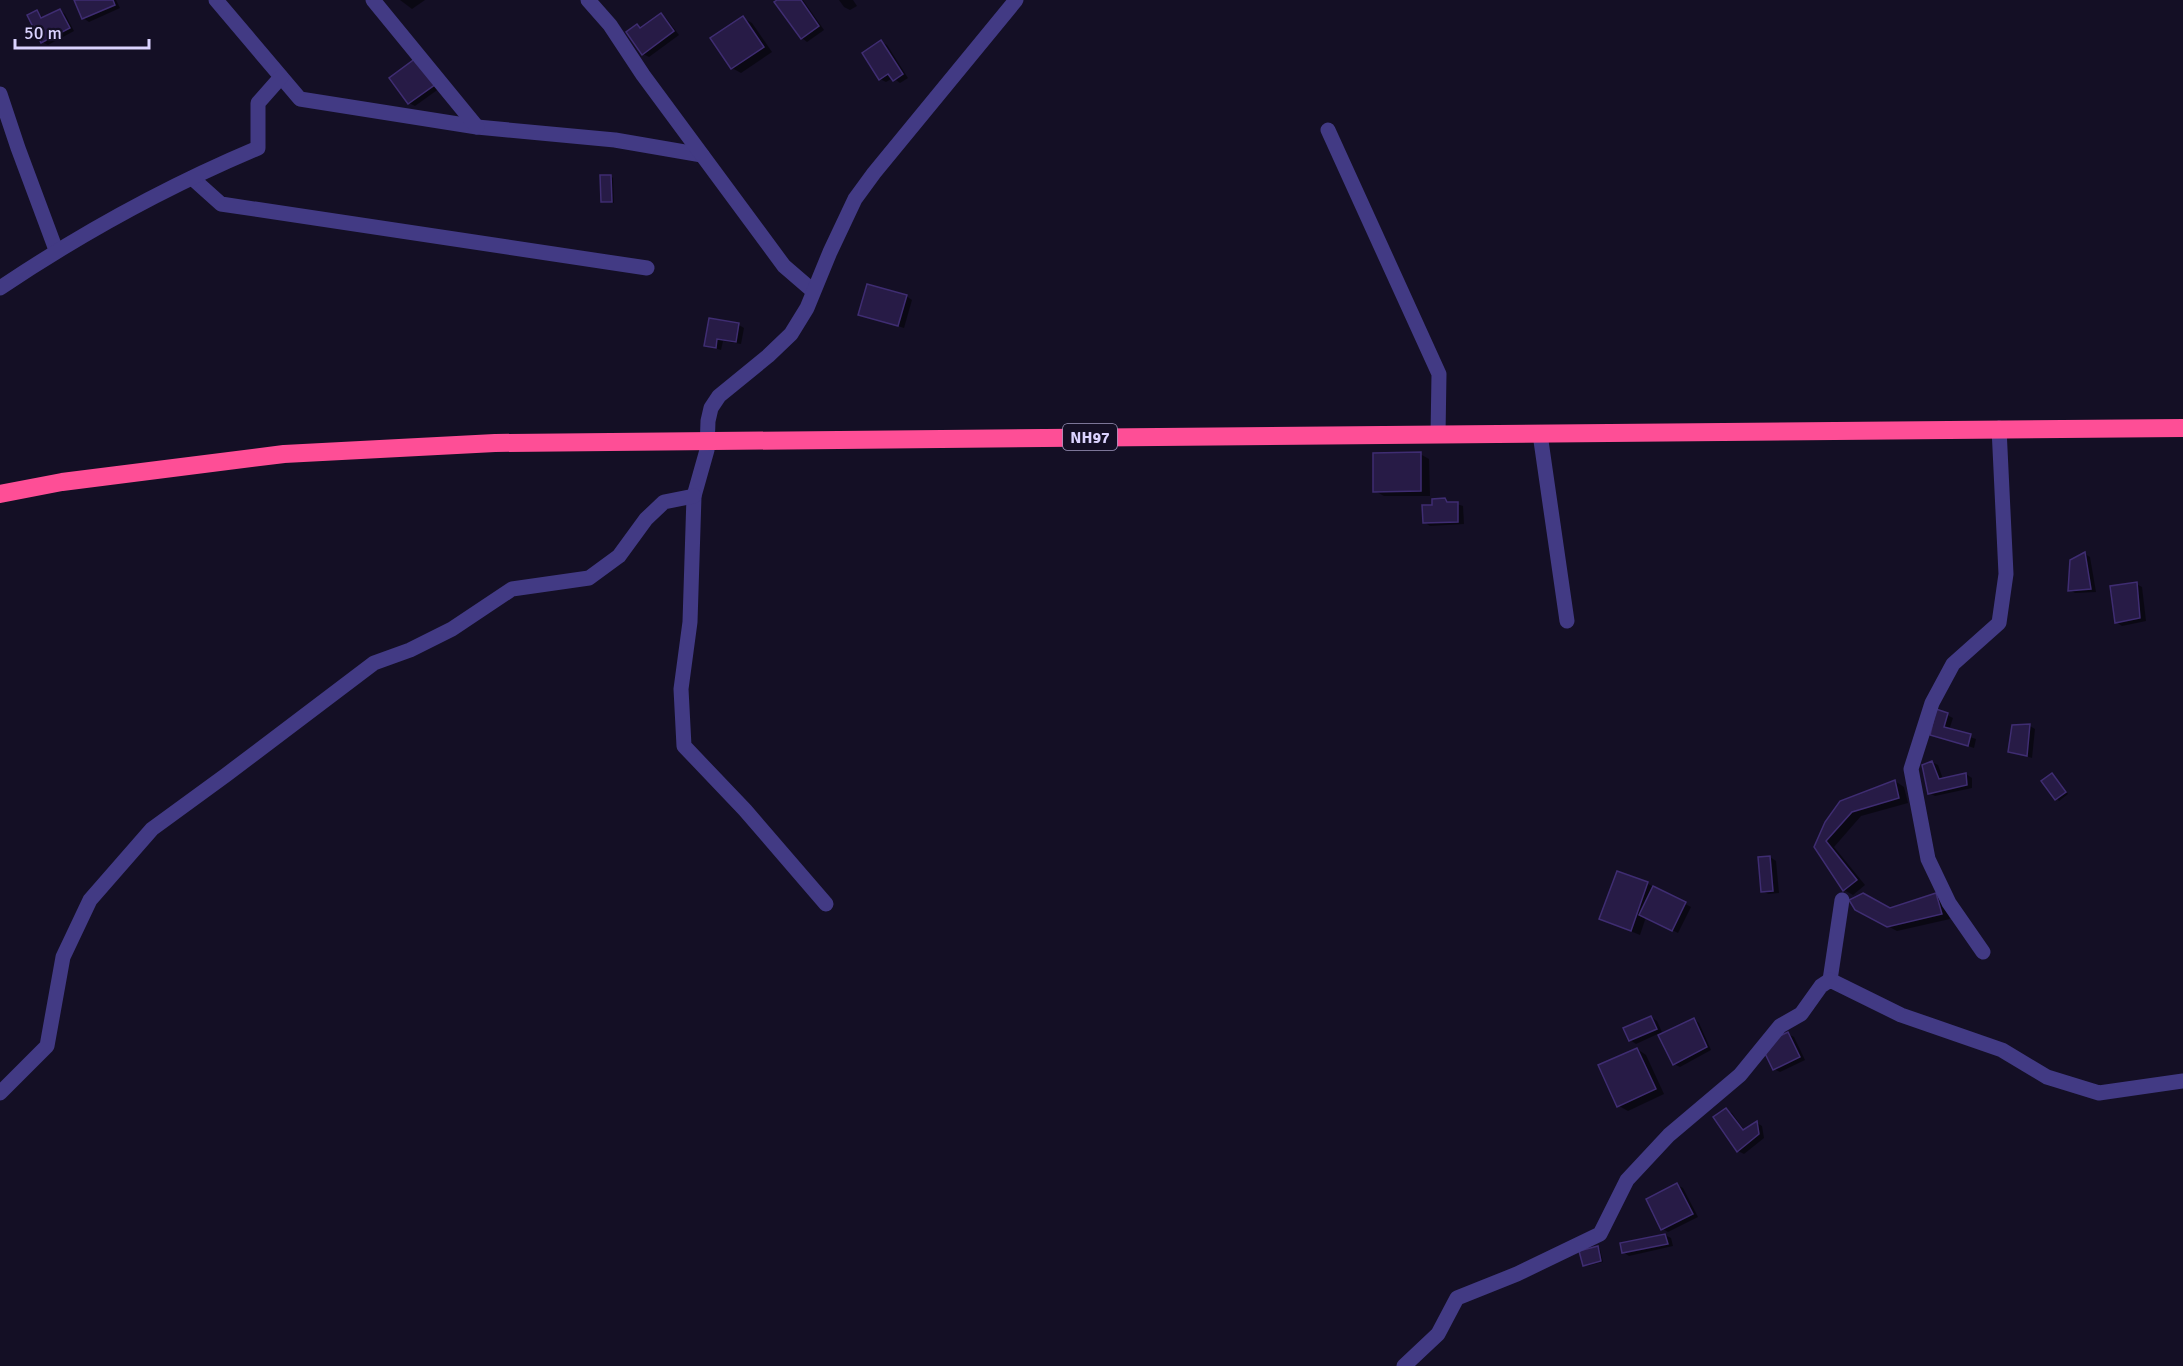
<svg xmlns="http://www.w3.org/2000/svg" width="2183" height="1366" font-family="Signika,sans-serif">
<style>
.shadow{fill:#0007}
.building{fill:#271b46;stroke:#3f2d72;stroke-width:1.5}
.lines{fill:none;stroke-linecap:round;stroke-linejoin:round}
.street{stroke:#423a84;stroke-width:15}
.highway{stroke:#fe4e96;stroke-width:18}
.labels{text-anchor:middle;stroke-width:6;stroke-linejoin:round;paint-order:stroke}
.shield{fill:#140f25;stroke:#9f98be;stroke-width:1.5}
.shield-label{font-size:16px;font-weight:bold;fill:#dbd3ff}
</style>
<rect width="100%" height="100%" fill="#140f25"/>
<!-- shadow -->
<g class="shadow">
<polygon points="75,0 116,0 120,8 89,22 83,18"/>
<polygon points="400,0 425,0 412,9"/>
<polygon points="780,0 803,0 824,30 807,42 802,38"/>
<polygon points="839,0 853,0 857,6 850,10 844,7"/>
<polygon points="60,10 65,14 74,31 48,45 42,42 37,12 44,18"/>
<polygon points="661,15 666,18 679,35 649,57 643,54 637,26 642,28"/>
<polygon points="743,18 752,23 772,52 741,73 732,68"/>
<polygon points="881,42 887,45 908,78 900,83 893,78 886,82 880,79"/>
<polygon points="416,59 440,88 415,106 409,103"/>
<polygon points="611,176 613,178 614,203 604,203 602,202"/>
<polygon points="906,296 912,300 904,328 859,314"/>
<polygon points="739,325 744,328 741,344 723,341 721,350 705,345"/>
<polygon points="1420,454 1429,459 1430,496 1384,496 1375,491"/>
<polygon points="1444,500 1463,506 1464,524 1430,526 1424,522"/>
<polygon points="2085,554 2090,557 2096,592 2075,593 2070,590"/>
<polygon points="2136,584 2142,587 2146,621 2122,626 2116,622"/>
<polygon points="1947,715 1953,718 1949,730 1976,739 1974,748 1931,734"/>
<polygon points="2013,726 2030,726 2035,729 2032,758 2010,751"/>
<polygon points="1932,762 1938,765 1943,779 1966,774 1972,778 1972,788 1935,796 1929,793"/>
<polygon points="2053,775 2068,794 2059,801 2044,782"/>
<polygon points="1895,781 1904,787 1908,803 1861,816 1834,847 1865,885 1853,895 1844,890 1815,847 1826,823"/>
<polygon points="1770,857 1776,861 1779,893 1768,894 1763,891"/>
<polygon points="1618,873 1648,884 1691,907 1678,933 1646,917 1640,935 1601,919"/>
<polygon points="1935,895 1944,900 1950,919 1897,931 1856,909 1890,909"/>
<polygon points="1651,1017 1657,1021 1662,1032 1636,1044 1630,1040"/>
<polygon points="1694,1019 1699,1023 1711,1050 1680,1067 1674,1064"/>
<polygon points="1788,1034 1794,1037 1805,1060 1780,1072 1774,1069"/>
<polygon points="1637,1049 1646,1055 1664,1094 1628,1111 1619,1106"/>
<polygon points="1726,1110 1732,1113 1745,1131 1757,1123 1762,1126 1764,1138 1744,1154 1738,1151"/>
<polygon points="1677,1185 1683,1188 1698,1217 1668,1232 1663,1229"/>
<polygon points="1665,1235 1671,1238 1673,1246 1629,1256 1623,1252"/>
<polygon points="1598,1248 1600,1249 1603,1262 1587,1266 1585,1265"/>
</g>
<!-- building -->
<g class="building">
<polygon points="74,0 113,0 115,5 82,19"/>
<polygon points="777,0 801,0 819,26 801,39 774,2"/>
<polygon points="60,9 70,28 41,43 27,15 37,10 41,18"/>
<polygon points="661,13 674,31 642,55 626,32 637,24 640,28"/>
<polygon points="743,16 764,47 731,69 710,38"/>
<polygon points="881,40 903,74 893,81 888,74 879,80 862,53"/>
<polygon points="416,58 436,84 408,104 389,78"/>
<polygon points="600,175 611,175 612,202 601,202"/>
<polygon points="867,284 907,295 898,326 858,315"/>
<polygon points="709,318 739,323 736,342 717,339 716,348 704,346"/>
<polygon points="1421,452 1421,491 1373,492 1373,453"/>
<polygon points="1445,498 1447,502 1458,502 1458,522 1423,523 1422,505 1432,505 1432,499"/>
<polygon points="2085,552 2091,589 2068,591 2070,560"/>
<polygon points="2137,582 2140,618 2115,623 2110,586"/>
<polygon points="1936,709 1948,713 1944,727 1971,734 1968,746 1930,735"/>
<polygon points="2030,724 2027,756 2008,752 2012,725"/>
<polygon points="1932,761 1939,779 1966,773 1967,785 1928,794 1922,765"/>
<polygon points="2052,773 2066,792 2055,800 2041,781"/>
<polygon points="1895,780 1899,798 1852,812 1826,841 1857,880 1843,891 1814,847 1825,822 1840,801"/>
<polygon points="1770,856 1773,891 1761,892 1758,857"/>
<polygon points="1617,871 1648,882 1631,931 1599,919"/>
<polygon points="1653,886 1686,902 1672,931 1639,915"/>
<polygon points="1863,893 1890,908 1936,893 1942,914 1887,927 1855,910 1849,900"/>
<polygon points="1651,1016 1657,1029 1629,1041 1623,1028"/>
<polygon points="1694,1018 1707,1047 1673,1065 1658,1035"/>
<polygon points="1788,1032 1800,1057 1773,1070 1761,1045"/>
<polygon points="1637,1048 1656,1089 1617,1107 1598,1065"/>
<polygon points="1726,1108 1743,1130 1757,1121 1759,1134 1737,1152 1713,1117"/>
<polygon points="1677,1183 1693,1214 1661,1230 1646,1199"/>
<polygon points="1665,1234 1668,1244 1622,1253 1620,1243"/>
<polygon points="1598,1246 1601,1261 1583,1266 1579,1251"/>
</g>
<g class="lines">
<!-- street -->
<g class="street">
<polyline points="216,0 300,99 477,127 615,140 702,155"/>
<polyline points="373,0 477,127"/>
<polyline points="588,0 610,25 643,75 784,266 813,291"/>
<polyline points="0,94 18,148 56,250"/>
<polyline points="1328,130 1439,374 1438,435"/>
<polyline points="192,178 221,204 647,268"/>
<path d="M0 288C79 235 170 185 258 148V103L281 77"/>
<polyline points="1540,434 1567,621"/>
<polyline points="826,904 745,810 684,746 681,689 690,622 694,496 707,450 708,421 711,408 719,396 768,356 791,334 807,308 830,252 855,199 874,173 1016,0"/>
<polyline points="1983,952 1949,903 1928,859 1911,769 1932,703 1953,664 1999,623 2006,574 1999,428"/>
<polyline points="1830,980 1842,900"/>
<polyline points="0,1093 47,1046 63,957 90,900 152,829 226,775 374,663 410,650 452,629 512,589 589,578 619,556 646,519 664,502 694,496"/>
<polyline points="1404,1366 1438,1334 1457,1298 1517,1274 1600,1234 1627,1180 1669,1135 1740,1075 1780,1026 1801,1014 1821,986 1830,980 1901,1015 2002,1050 2047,1077 2099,1093 2183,1081"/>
</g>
<!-- highway -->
<polyline class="highway" points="0,494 62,482 284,454 495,443 2183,428"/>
</g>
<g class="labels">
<!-- shield labels -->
<rect class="shield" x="1063" y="424" width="54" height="26" rx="4.5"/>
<g class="shield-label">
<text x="1090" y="443">NH97</text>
</g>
</g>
<!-- scale -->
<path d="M15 39v9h134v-9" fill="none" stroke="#dbd3ff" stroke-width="3"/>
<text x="24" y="39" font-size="18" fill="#dbd3ff" stroke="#140f25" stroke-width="4.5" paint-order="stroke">50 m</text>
</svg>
